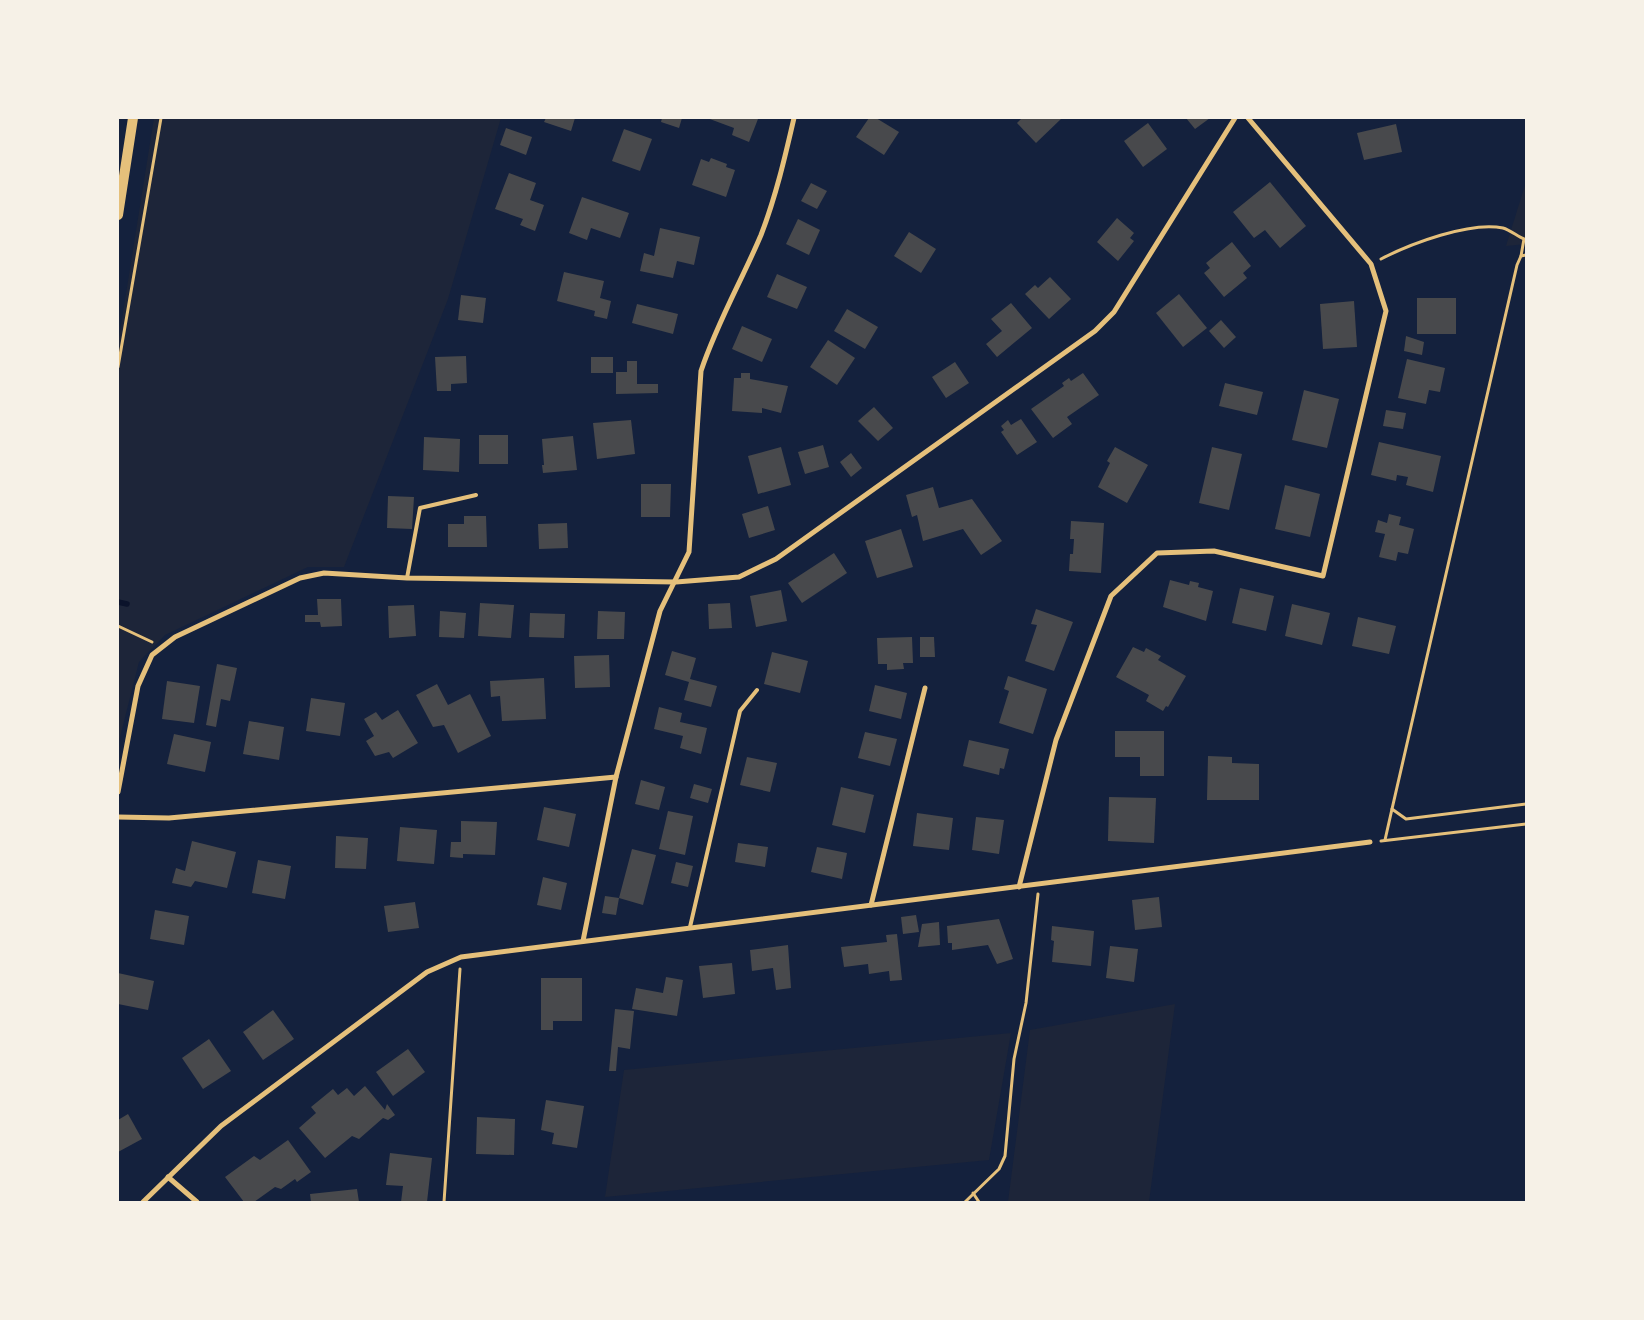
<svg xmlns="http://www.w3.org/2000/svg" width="1644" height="1320" font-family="'Sofia Sans Condensed',sans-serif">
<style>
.green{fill:#1d2539}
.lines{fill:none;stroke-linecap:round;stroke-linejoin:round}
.stream{stroke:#0b132b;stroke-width:5.5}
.building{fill:#48494c}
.path{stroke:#e5c07b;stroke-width:3}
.service{stroke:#e5c07b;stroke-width:4}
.minor{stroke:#e5c07b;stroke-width:5}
.secondary{stroke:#e5c07b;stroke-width:10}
</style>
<rect width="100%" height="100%" fill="#14213d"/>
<!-- green -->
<g class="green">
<polygon points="154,118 501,118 448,299 344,567 308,567 165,635 139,662 118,745 118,344"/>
<polygon points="1526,182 1526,244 1506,246"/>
<polygon points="1175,1004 1149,1202 1008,1202 1030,1030"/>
<polygon points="1011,1033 989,1160 605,1197 624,1070"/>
</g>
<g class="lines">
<!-- stream -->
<polyline class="stream" points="118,602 127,604"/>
</g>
<!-- building -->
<g class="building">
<polygon points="546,118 575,118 571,131 544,122"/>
<polygon points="662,118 682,118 679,128 661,122"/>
<polygon points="707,118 755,118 758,119 749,142 732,135 734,128"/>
<polygon points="869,118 876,118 899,132 884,155 856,137"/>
<polygon points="1022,118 1062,118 1036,143 1017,123"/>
<polygon points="1186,118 1210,118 1195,129"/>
<rect x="1439" y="118" width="24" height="1"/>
<polygon points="1148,123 1167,149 1143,167 1124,141"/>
<polygon points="1396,124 1402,152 1364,160 1357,133"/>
<polygon points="506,128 532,137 526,155 500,145"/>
<polygon points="624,129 652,139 640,171 612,161"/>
<polygon points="711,158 727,164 726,167 735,170 726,197 692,185 701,159 709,162"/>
<polygon points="509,173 536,183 530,200 544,205 535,231 520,225 523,219 495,209"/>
<polygon points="1270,182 1306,226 1280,248 1265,230 1254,238 1233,212"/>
<polygon points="811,183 827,191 817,209 801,201"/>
<polygon points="582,197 629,213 620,238 591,228 587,240 569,233"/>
<polygon points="1117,218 1134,233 1130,238 1134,241 1118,261 1097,242"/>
<polygon points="798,219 820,230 809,255 786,244"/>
<polygon points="660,228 700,237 694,265 677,261 673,278 640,271 644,253 654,256"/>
<polygon points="909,232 936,249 921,273 894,256"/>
<polygon points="1232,242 1251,266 1243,273 1247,278 1224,297 1204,273 1210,268 1206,263"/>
<polygon points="564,272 604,281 600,298 611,301 607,319 594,316 595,311 557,301"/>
<polygon points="777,274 807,287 797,309 767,297"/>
<polygon points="1050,277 1071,299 1049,319 1025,294 1035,285 1038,288"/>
<polygon points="1179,294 1207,328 1183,347 1156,313"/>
<polygon points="461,295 486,298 483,323 458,320"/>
<rect x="1417" y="298" width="39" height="36"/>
<polygon points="1354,301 1357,347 1323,349 1320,304"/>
<polygon points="1011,303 1032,328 997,357 986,344 1002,331 991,319"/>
<polygon points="637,304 678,314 673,334 632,323"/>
<polygon points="847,309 878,327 865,349 834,331"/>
<polygon points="1221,320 1236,337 1224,348 1209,331"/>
<polygon points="742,326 772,339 762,362 732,349"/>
<polygon points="1406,336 1424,342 1422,355 1404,351"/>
<polygon points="828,340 855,358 837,385 810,367"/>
<polygon points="466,356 467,383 451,384 451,391 437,391 435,357"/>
<rect x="591" y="357" width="22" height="16"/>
<polygon points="1407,359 1445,368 1440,392 1429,390 1426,404 1398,398"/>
<polygon points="627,361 637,361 637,384 658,384 658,393 616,394 616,372 627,372"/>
<polygon points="955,362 969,383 946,398 932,377"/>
<polygon points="741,373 750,373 750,379 788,386 781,413 762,408 762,413 732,411 734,378 741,378"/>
<polygon points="1083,373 1099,395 1067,417 1072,424 1053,438 1031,409 1064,386 1062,383 1069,378 1071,381"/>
<polygon points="1225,383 1263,392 1257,415 1219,406"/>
<polygon points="1304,390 1339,399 1327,448 1292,440"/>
<polygon points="874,407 893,428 878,441 858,421"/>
<polygon points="1386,410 1406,413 1403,429 1383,426"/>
<polygon points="1021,419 1037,442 1017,455 1001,432 1004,430 1001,426 1008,420 1011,425"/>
<polygon points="631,420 635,454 597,459 593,423"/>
<rect x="479" y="435" width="29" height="29"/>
<polygon points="573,436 577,470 543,473 542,465 544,465 542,439"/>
<polygon points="424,437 460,439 459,472 423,470"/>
<polygon points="1379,442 1441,456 1433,492 1406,485 1408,477 1397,475 1396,481 1371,475"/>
<polygon points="823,445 829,467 805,474 798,452"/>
<polygon points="781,447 791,485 758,494 748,456"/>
<polygon points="1115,447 1148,465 1127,503 1098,487 1110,463 1107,461"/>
<polygon points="1212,447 1242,454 1229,510 1199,503"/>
<polygon points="851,453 862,468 851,477 840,462"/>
<polygon points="641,484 671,484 670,517 641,517"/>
<polygon points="1285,485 1320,494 1310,537 1275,529"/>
<polygon points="933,487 939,508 972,499 1002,541 981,555 963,529 923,541 917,515 912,517 906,495"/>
<polygon points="388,496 414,497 412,529 387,528"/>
<polygon points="768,506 775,530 749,538 742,514"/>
<polygon points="1389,514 1401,517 1399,525 1414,529 1408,554 1398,552 1396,561 1379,557 1385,534 1375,532 1378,520 1387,523"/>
<polygon points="464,516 486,516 487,547 448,547 448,524 464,524"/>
<polygon points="1071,521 1104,523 1101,573 1069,571 1070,554 1073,554 1074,539 1070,539"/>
<polygon points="567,523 568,548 539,549 538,524"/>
<polygon points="901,529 913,567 877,578 865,541"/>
<polygon points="834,553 847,573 802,603 788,583"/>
<polygon points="1170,580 1189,585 1190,581 1199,583 1198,587 1213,591 1206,621 1163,607"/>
<polygon points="1240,588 1274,596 1266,631 1232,623"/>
<polygon points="781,590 787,621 756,627 750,596"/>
<polygon points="317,599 341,599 342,626 321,627 320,622 305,622 305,615 318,615"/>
<polygon points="480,603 514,605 511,638 478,636"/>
<polygon points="730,603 732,628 709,629 708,604"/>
<polygon points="1292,604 1330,613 1322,645 1285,636"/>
<polygon points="414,605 416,636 389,638 388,606"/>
<polygon points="1036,609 1073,622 1054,671 1025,661 1037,625 1031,624"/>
<polygon points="440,611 466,613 464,638 439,637"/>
<polygon points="598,611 625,612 624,639 597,639"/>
<polygon points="530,613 565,614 564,638 529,637"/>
<polygon points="1358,617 1396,626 1389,654 1352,646"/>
<polygon points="912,637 913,663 903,663 904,669 887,670 887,664 878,664 877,638"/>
<polygon points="920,637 934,637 935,657 920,657"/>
<polygon points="1133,647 1144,652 1146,648 1161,656 1158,660 1186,676 1168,707 1166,706 1163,711 1146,701 1149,695 1116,677"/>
<polygon points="672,651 696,658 690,679 717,686 711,707 684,700 689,682 665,675"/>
<polygon points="772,652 808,661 800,693 764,684"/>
<polygon points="609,655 610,687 575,688 574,656"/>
<polygon points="217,664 237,668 230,701 221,699 216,727 206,725"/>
<polygon points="1008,676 1047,689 1033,734 999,723 1009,691 1004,689"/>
<polygon points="544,678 546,719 502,721 500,696 491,697 490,681"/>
<polygon points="167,681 200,686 194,723 162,719"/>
<polygon points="437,684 448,705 470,694 491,736 458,753 444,725 433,727 416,695"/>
<polygon points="875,685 907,693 901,719 869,711"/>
<polygon points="311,698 345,703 340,736 306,731"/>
<polygon points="659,707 682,713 680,722 707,728 701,754 680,748 683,736 654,729"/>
<polygon points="398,710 418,743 393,758 389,752 375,756 366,741 374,736 364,719 376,712 382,720"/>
<polygon points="249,721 284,727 279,760 243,754"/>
<polygon points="1115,731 1164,731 1164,776 1140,776 1140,757 1115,757"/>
<polygon points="865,732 897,739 890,766 858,758"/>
<polygon points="174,734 211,742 205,772 167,764"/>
<polygon points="969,740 1009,749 1004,769 1000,768 999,775 963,766"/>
<polygon points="1208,756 1232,757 1232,763 1259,764 1259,800 1207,800"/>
<polygon points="747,757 777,763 770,792 740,785"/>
<polygon points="641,780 665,787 659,810 635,804"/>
<polygon points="694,784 712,789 708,803 690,798"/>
<polygon points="841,787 874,795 865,833 832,825"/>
<polygon points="1109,797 1156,798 1154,843 1108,841"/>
<polygon points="544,807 576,814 569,847 537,840"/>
<polygon points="668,811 693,816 685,855 659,849"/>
<polygon points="917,813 953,818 949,850 913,846"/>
<polygon points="976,817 1004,820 999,854 972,850"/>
<polygon points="461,821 497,822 495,855 463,854 463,858 450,857 451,842 461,842"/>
<polygon points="400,827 437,830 434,864 397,861"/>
<polygon points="336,836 368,838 366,869 335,868"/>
<polygon points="192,841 236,852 227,888 195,881 191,887 172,883 176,868 185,871"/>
<polygon points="738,843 768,847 765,867 735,862"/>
<polygon points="817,847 847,853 842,879 811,872"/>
<polygon points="632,849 656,855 643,905 619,898 616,915 602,913 605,896 619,898"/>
<polygon points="258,860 291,866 285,899 252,893"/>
<polygon points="676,862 693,866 688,887 671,883"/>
<polygon points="543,877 567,883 561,910 537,905"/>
<polygon points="1159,897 1162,927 1135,930 1132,900"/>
<polygon points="415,902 419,928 388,932 384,906"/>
<polygon points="155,910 189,916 184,945 150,939"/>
<polygon points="916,915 919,932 903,934 901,917"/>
<polygon points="999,919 1013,959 997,964 988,945 952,950 952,943 948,943 947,926"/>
<polygon points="939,922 940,945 918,947 922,924"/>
<polygon points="1052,926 1094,931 1091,966 1052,962 1054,941 1051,940"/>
<polygon points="897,934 902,980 890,981 889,971 869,974 868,964 844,967 841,947 887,942 886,935"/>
<polygon points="788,945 791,988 776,990 773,968 752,971 750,950"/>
<polygon points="1110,946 1138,949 1134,982 1106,978"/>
<polygon points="732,963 735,994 703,998 699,966"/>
<polygon points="118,973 154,981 148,1010 118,1004"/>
<polygon points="666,977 683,980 677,1016 632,1009 636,988 663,993"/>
<polygon points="541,978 582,978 582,1021 553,1021 553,1030 541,1030"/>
<polygon points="615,1009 634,1011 630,1049 618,1047 616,1071 609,1071"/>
<polygon points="273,1010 294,1039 263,1060 243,1032"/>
<polygon points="209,1039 231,1071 203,1089 182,1058"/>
<polygon points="408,1049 425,1072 393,1096 376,1072"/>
<polygon points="365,1086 385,1110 387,1104 395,1115 388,1120 383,1118 359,1139 352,1136 325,1158 299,1128 316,1113 311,1107 333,1089 338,1095 347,1088 354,1096"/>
<polygon points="546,1100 584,1106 577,1148 552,1144 554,1133 541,1130"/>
<polygon points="128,1114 142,1139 118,1152 118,1120"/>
<polygon points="477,1117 515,1119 514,1155 476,1154"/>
<polygon points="288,1140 311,1172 297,1182 295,1179 281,1189 275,1187 254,1202 244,1202 225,1177 254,1156 260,1160"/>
<polygon points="390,1153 432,1158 427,1202 401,1202 403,1186 386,1185"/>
<polygon points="357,1189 359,1202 311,1202 310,1194"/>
</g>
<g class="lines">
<!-- path -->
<g class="path">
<polyline points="1526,255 1521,256 1517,265 1392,809 1406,819 1526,804"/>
<path d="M1381 259C1410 244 1470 221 1503 228 1510 230 1517 236 1524 239L1521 256"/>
<polyline points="118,367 161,118"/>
<polyline points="118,626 152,642"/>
<polyline points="1385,840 1392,809"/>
<polyline points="1381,841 1526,824"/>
<polyline points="973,1193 979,1202"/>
<polyline points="444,1202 460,969"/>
<polyline points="965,1202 999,1169 1005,1156 1014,1059 1026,1003 1038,894"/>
</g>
<!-- service -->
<g class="service">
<polyline points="407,578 420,508 476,495"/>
<polyline points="690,927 740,711 757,690"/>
</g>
<!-- minor -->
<g class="minor">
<polyline points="118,792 138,686 152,655 175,637 300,578 324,573 407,578 676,582 739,577 776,559 1095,331 1114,312 1235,118"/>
<polyline points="118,817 169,818 616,777"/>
<polyline points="1019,887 1056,740 1111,596 1157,553 1214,551 1323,576 1386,311 1371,264 1248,118"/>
<polyline points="871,905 925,688"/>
<path d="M583 941 616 777 660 611 689 552 701 371C717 323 742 280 761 235 776 196 785 157 794 118"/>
<polyline points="168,1177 197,1202"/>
<polyline points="143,1202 221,1126 427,972 461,957 1370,842"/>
</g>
<!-- secondary -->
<polyline class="secondary" points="118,215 133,118"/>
</g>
<!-- border -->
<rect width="1644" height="1320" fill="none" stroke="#f6f1e7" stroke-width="238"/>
</svg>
